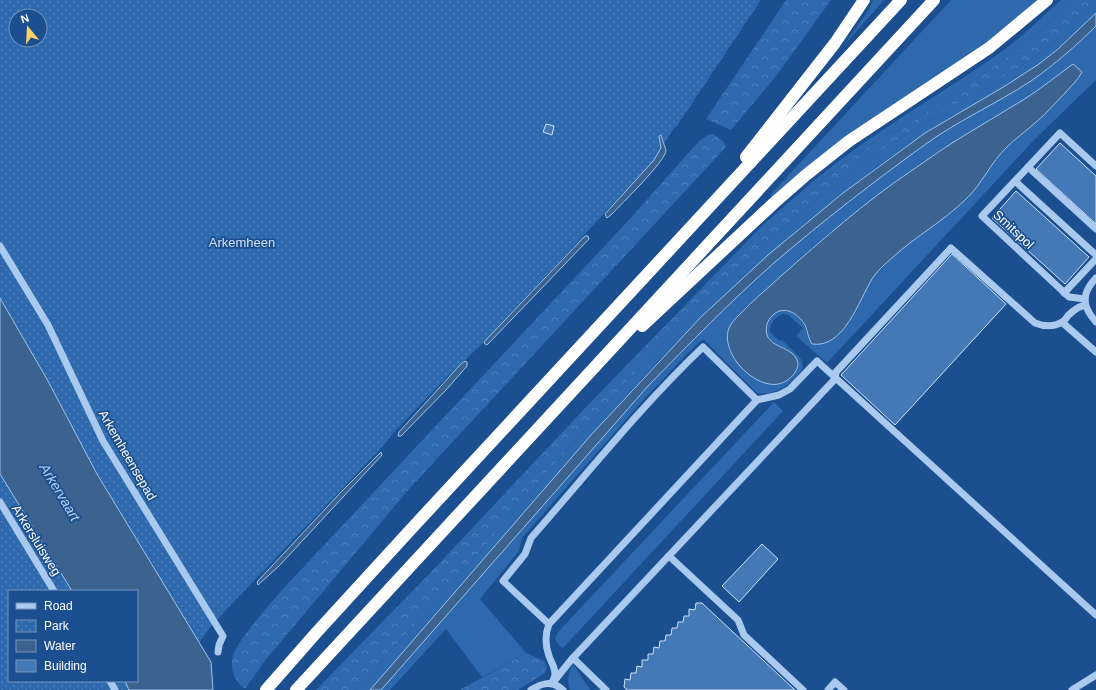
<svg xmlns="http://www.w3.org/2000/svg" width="1096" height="690" font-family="Arial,sans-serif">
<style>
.green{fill:#2e69ad;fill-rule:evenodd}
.forest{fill:url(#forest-crowns)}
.park{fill:url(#park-dots);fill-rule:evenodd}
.water{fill:#3c6290;stroke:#9cc4f0}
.building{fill:#4478b7;stroke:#cfe3fa}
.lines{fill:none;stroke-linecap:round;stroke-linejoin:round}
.minor{stroke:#a9c9ee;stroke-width:7}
.highway{stroke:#fff;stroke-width:12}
.labels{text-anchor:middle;stroke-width:3.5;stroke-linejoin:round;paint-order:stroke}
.street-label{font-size:13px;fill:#fff;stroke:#1b4f8f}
.park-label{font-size:13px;fill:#cfe3fa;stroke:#1b4f8f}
.water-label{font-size:14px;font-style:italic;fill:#b5d3f5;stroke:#1b4f8f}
</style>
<defs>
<pattern id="forest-crowns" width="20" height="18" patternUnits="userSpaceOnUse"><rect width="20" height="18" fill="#2e69ad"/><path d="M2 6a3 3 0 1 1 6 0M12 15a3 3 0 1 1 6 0" fill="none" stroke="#4d80b9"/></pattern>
<pattern id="park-dots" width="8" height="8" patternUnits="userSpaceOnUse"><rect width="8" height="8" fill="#2e69ad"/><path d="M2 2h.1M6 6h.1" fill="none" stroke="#4d80b9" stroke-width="1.8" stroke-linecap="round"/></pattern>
</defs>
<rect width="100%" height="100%" fill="#1b4f8f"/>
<!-- green -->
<g class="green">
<polygon points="873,0 884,0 841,49 868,11"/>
<polygon points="951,0 1041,0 1017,22 773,198 770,195"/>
<path d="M1061 0H1073C1057 16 1041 32 1023 45 983 76 939 101 899 132L894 131 889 132 795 197C857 141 929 102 997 55 1020 39 1040 19 1061 0Z"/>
<path d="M1096 0V13C1078 30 1060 48 1040 63 1004 91 962 108 924 134 870 170 819 211 770 254 688 325 615 407 544 489 486 556 428 623 370 690H356C403 637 453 584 499 530 581 434 661 336 756 252 801 212 849 171 900 138 946 108 996 85 1040 53 1061 38 1079 19 1096 0Z"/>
<path d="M1096 26V80L1034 140 827 363 796 336 803 328 788 315 783 314C775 317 770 323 770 332L780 341 782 340 801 359 803 367C795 383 775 396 757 393L703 339 688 353 645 398 522 538 519 551 480 599 526 653 482 677 446 629 390 690H381L648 386C689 344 731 301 775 262 823 221 872 183 923 146 957 121 996 104 1031 81 1054 66 1076 46 1096 26ZM1070 67 1081 74 1076 80 1036 122 1006 147 967 199 948 214 904 247 875 274 868 286 856 311 845 327 834 338 817 345C815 343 811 342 809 339 808 338 807 333 806 331 804 323 799 315 791 312 775 304 759 326 769 339 774 345 780 346 786 349 789 351 792 354 795 357L735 361 728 347 730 325 745 308 828 234 909 172 963 136 1024 100Z"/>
<polygon points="774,402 783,411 563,648 557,643 555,638 558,632"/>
<path d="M573 664 590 690H570C566 682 569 671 573 664Z"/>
</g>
<!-- forest -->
<g class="forest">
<polygon points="786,0 831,0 777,75 731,130 706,119"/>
<path d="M1073 0H1096C1079 19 1061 38 1040 53 996 85 946 108 900 138 849 171 801 212 756 252 661 336 581 434 499 530 453 584 403 637 356 690H316L433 570 586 407 764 224 795 197 889 132 894 131 899 132C939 101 983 76 1023 45 1041 32 1057 16 1073 0Z"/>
<path d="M713 134 724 142 726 147 409 489 264 662 248 685 245 689C233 680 229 667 234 653 235 649 238 646 240 642 252 624 267 608 281 591L627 222 699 141 708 135Z"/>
<polygon points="526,653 544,661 547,666 545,673 518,690 460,690"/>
</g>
<!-- park -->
<path class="park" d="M0 0H761L677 126 674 128 655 158 643 172 484 342 445 379 396 430 383 446 225 611 211 626 165 690H0ZM16 16H40V40H16ZM9 591H137V681H9Z"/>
<!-- water -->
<g class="water">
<path d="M1096 13V26C1076 46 1054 65 1031 81 996 104 957 121 923 146 872 183 823 221 775 262 731 301 689 344 648 386L381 690H370L591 435 701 317 768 255 843 193 925 133 1005 86 1039 64 1058 49Z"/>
<path d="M1073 64 1082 72C1078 80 1071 86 1065 93 1055 103 1046 114 1035 123 1026 131 1016 138 1007 147 991 162 982 184 966 199 944 221 916 236 893 257 885 264 877 271 872 279 859 300 844 349 812 344 808 338 808 332 805 325 798 313 783 304 772 316 767 321 765 328 767 335 772 349 796 347 798 364 798 369 794 375 790 378 773 394 747 377 736 361 729 351 724 337 730 326 732 322 736 318 739 315 752 301 767 289 781 276 823 239 865 202 911 171 929 159 946 146 965 135 984 123 1004 112 1023 100 1041 89 1056 76 1073 64Z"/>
<path d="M661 135C662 139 665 147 666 150 667 160 621 204 612 214L607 218 605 214 654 160 661 148 659 136Z"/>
<polygon points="585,236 588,236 589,239 487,345 485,344 484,342"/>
<polygon points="0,298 48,381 97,474 211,662 213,690 129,690 125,681 137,681 137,591 72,591 0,474"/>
<polygon points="465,361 467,362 467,366 446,390 401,436 398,436 399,432 460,365"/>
<polygon points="381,452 382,455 279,566 258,585 257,582 341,492"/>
</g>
<!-- building -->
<g class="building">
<polygon points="546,124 554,126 552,135 543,132"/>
<polygon points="1060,143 1096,176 1096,224 1036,169"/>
<polygon points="1016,191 1089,257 1065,284 992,218"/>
<polygon points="952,254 1006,304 895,425 841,375"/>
<polygon points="762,544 778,559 739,602 722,586"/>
<polygon points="696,603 702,603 795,690 627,690 624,687 625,679 630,680 631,673 636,673 637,666 642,667 642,660 648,660 648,654 653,654 654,647 659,648 660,641 665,641 666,635 671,635 672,628 677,628 678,622 683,622 684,616 689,616 689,609 695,610"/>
</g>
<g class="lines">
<!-- minor -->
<g class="minor">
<polyline points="1028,167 1096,229"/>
<polyline points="1015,181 1096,255"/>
<polyline points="0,246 48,325 103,441 223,636 219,645 218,652"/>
<path d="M1096 278C1081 294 1082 306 1096 322"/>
<polyline points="1064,293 1096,259"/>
<polyline points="1085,299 1069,297 982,216 1060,133 1096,166"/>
<path d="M1085 305C1077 307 1068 314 1064 321V324L1096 352"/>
<polyline points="757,400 779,395 790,389 817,361 1096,615"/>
<polyline points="0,502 54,591"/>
<polyline points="669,556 738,620 744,635 803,690"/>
<path d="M549 624 757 400 703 347C641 406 587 474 531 538L525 554 503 581 549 624C545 634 545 645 549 656 551 662 555 667 555 674 555 677 553 680 552 683"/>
<polyline points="573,658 606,690"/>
<path d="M555 680 571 660 835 379 836 372 951 248 1035 323C1045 327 1055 327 1064 321"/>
<polyline points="110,681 115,690"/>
<path d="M531 690C542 683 552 680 563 690"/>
<polyline points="828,690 835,682 844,690"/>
<polyline points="1072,690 1096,675"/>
</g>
<!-- highway -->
<g class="highway">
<polyline points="746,157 835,43 864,0"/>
<polyline points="642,326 774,203 806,175 849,141 989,48 1047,0"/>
<polyline points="266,690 316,633 413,527 901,0"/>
<polyline points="296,690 934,0"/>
</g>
</g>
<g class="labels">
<!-- street labels -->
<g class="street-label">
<text transform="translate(1014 229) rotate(43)" y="5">Smitspol</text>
<text transform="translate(128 455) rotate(60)" y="5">Arkemheensepad</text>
<text transform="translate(37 540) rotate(58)" y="5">Arkersluisweg</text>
</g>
<!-- park labels -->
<g class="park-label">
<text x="242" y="247">Arkemheen</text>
</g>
<!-- water labels -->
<g class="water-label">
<text transform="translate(60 492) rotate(59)" y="5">Arkervaart</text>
</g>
</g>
<!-- legend -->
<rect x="8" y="590" width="130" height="92" fill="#1b4f8f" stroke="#7695bc"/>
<rect x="16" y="603" width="20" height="6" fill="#a9c9ee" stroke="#7695bc"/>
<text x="44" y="610" font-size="12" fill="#ffffff">Road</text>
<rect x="16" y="620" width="20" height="12" fill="url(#park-dots)" stroke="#7695bc"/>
<text x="44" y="630" font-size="12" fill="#ffffff">Park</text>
<rect x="16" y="640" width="20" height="12" fill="#3c6290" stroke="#7695bc"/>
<text x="44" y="650" font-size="12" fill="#ffffff">Water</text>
<rect x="16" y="660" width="20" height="12" fill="#4478b7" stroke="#7695bc"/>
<text x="44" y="670" font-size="12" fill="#ffffff">Building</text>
<!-- north arrow -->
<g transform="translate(28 28) rotate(342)"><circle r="19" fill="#1b4f8f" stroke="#7695bc"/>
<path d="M0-3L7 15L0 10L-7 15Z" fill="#ffd166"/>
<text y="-6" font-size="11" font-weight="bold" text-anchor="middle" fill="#ffffff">N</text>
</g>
</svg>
